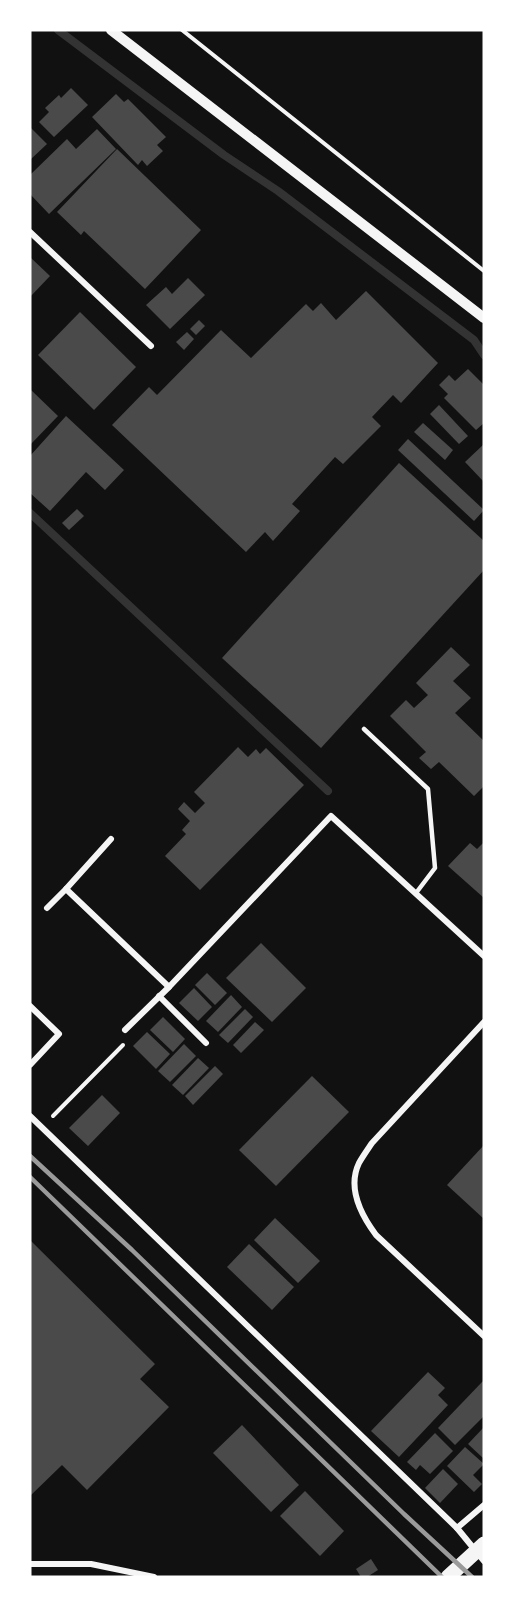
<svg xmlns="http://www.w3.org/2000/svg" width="514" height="1607" font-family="'Open Sans',sans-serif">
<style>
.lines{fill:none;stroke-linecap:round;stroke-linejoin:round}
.stream{stroke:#333;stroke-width:8}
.building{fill:#4a4a4a}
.path{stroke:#f5f5f5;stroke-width:4}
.service{stroke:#f5f5f5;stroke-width:4.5}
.minor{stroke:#f5f5f5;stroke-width:6}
.tertiary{stroke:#f5f5f5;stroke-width:10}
.primary{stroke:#f5f5f5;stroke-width:15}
.rail{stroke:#9a9a9a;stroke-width:4.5}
</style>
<rect width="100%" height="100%" fill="#111"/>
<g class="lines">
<!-- stream -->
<g class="stream">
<polyline points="58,30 224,155 278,191 474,340 484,355"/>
<polyline points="30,513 328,791"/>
</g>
</g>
<!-- building -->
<g class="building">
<polygon points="71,88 88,105 54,137 39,122 49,112 45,108 59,95 61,98"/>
<polygon points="116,94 124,102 128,99 166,137 157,145 163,151 147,166 142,160 138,165 92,117"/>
<polygon points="30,127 47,144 30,160"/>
<polygon points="97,129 116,149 49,214 30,194 30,175 67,139 76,149"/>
<polygon points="117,149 201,230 145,289 84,231 81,235 57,212"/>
<polygon points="30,257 50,276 30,297"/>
<polygon points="188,278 205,295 170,329 146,305 166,287 172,294"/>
<polygon points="366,291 438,363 401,403 393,395 372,417 381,426 343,464 335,457 292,504 300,511 273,541 265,532 246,552 112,425 149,387 157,395 221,330 251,358 306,304 313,311 321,303 336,320"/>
<polygon points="80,312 136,367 94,410 38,355"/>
<polygon points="199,320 205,326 196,335 190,329"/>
<polygon points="187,332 194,339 184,350 176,342"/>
<polygon points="468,369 484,385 484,423 476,430 444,398 448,394 439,385 449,375 455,381"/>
<polygon points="30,389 58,416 30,445"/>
<polygon points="439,405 468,436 459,444 430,414"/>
<polygon points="66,416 124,470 105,490 86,472 50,511 30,493 30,456"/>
<polygon points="423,423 453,450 445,460 414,432"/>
<polygon points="408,439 484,510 474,521 398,450"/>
<polygon points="484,444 484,482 465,462"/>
<polygon points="399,463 484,541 484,570 321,748 222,658"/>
<polygon points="77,509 84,516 69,530 62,523"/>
<polygon points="451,647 470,665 453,681 471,698 455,713 484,741 484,786 474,796 439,762 431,769 419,758 426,752 390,716 406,700 414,708 428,695 416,683"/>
<polygon points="238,747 248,757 256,749 260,754 266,748 304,785 200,890 165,856 186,834 182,830 190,821 178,809 184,802 195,813 205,803 194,792"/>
<polygon points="484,842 484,898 448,866 470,843 477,849"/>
<polygon points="261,943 306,988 272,1022 226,978"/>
<polygon points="207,973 227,993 215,1005 195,985"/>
<polygon points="194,988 212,1007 198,1021 179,1003"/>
<polygon points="231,995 242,1007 218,1032 206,1021"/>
<polygon points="245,1009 253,1017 228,1043 219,1035"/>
<polygon points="163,1017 185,1039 173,1052 150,1030"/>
<polygon points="255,1022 264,1030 241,1053 233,1045"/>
<polygon points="147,1032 170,1054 156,1069 133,1046"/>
<polygon points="184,1044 196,1056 170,1082 158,1071"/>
<polygon points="198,1058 209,1068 183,1095 172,1085"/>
<polygon points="215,1066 223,1074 193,1105 185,1096"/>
<polygon points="312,1076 349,1112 276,1186 239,1150"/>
<polygon points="102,1095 120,1113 88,1146 69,1128"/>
<polygon points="484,1145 484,1219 447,1185"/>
<polygon points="275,1218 320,1261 298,1283 254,1240"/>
<polygon points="30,1240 155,1364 140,1379 169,1407 87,1490 62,1465 30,1496"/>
<polygon points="249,1244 294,1287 272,1310 227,1267"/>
<polygon points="428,1372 445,1388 438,1395 448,1405 399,1457 371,1431"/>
<polygon points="483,1381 484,1383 484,1416 455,1445 438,1428"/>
<polygon points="242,1425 299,1485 271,1512 213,1453"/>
<polygon points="484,1427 484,1459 468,1444"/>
<polygon points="435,1433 453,1451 430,1474 420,1465 416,1470 407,1462"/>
<polygon points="465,1447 484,1464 473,1475 482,1484 474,1492 447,1466"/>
<polygon points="443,1469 458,1484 440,1503 425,1488"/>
<polygon points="305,1491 344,1531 320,1556 280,1516"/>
<polygon points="371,1559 378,1570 367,1577 361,1577 356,1569"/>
</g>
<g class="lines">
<!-- path -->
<g class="path">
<polyline points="182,30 484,271"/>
<polyline points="53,1116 123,1045"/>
</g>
<!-- service -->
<polyline class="service" points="364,729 428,789 435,868 416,893"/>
<!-- minor -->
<g class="minor">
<polyline points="30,232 151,346"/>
<polyline points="66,889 169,987"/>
<polyline points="47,908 66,889 111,839"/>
<polyline points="159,996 206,1043"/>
<polyline points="30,1006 59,1034 30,1065"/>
<path d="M484 1022 372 1143C368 1149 363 1156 359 1163 347 1188 361 1215 376 1235L484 1336"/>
<polyline points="125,1030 169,987 331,816 484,956"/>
<polyline points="30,1116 457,1528"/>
<polyline points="484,1505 457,1528 484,1561"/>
<polyline points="30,1564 91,1564 154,1577"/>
</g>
<!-- tertiary -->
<polyline class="tertiary" points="111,30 484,318"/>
<!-- primary -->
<polyline class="primary" points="448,1577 484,1544"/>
<!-- rail -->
<g class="rail">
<polyline points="30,1156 132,1250 404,1514 472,1577"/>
<polyline points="30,1177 442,1577"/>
</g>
</g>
<!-- border -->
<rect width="514" height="1607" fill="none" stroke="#ffffff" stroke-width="63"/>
</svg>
